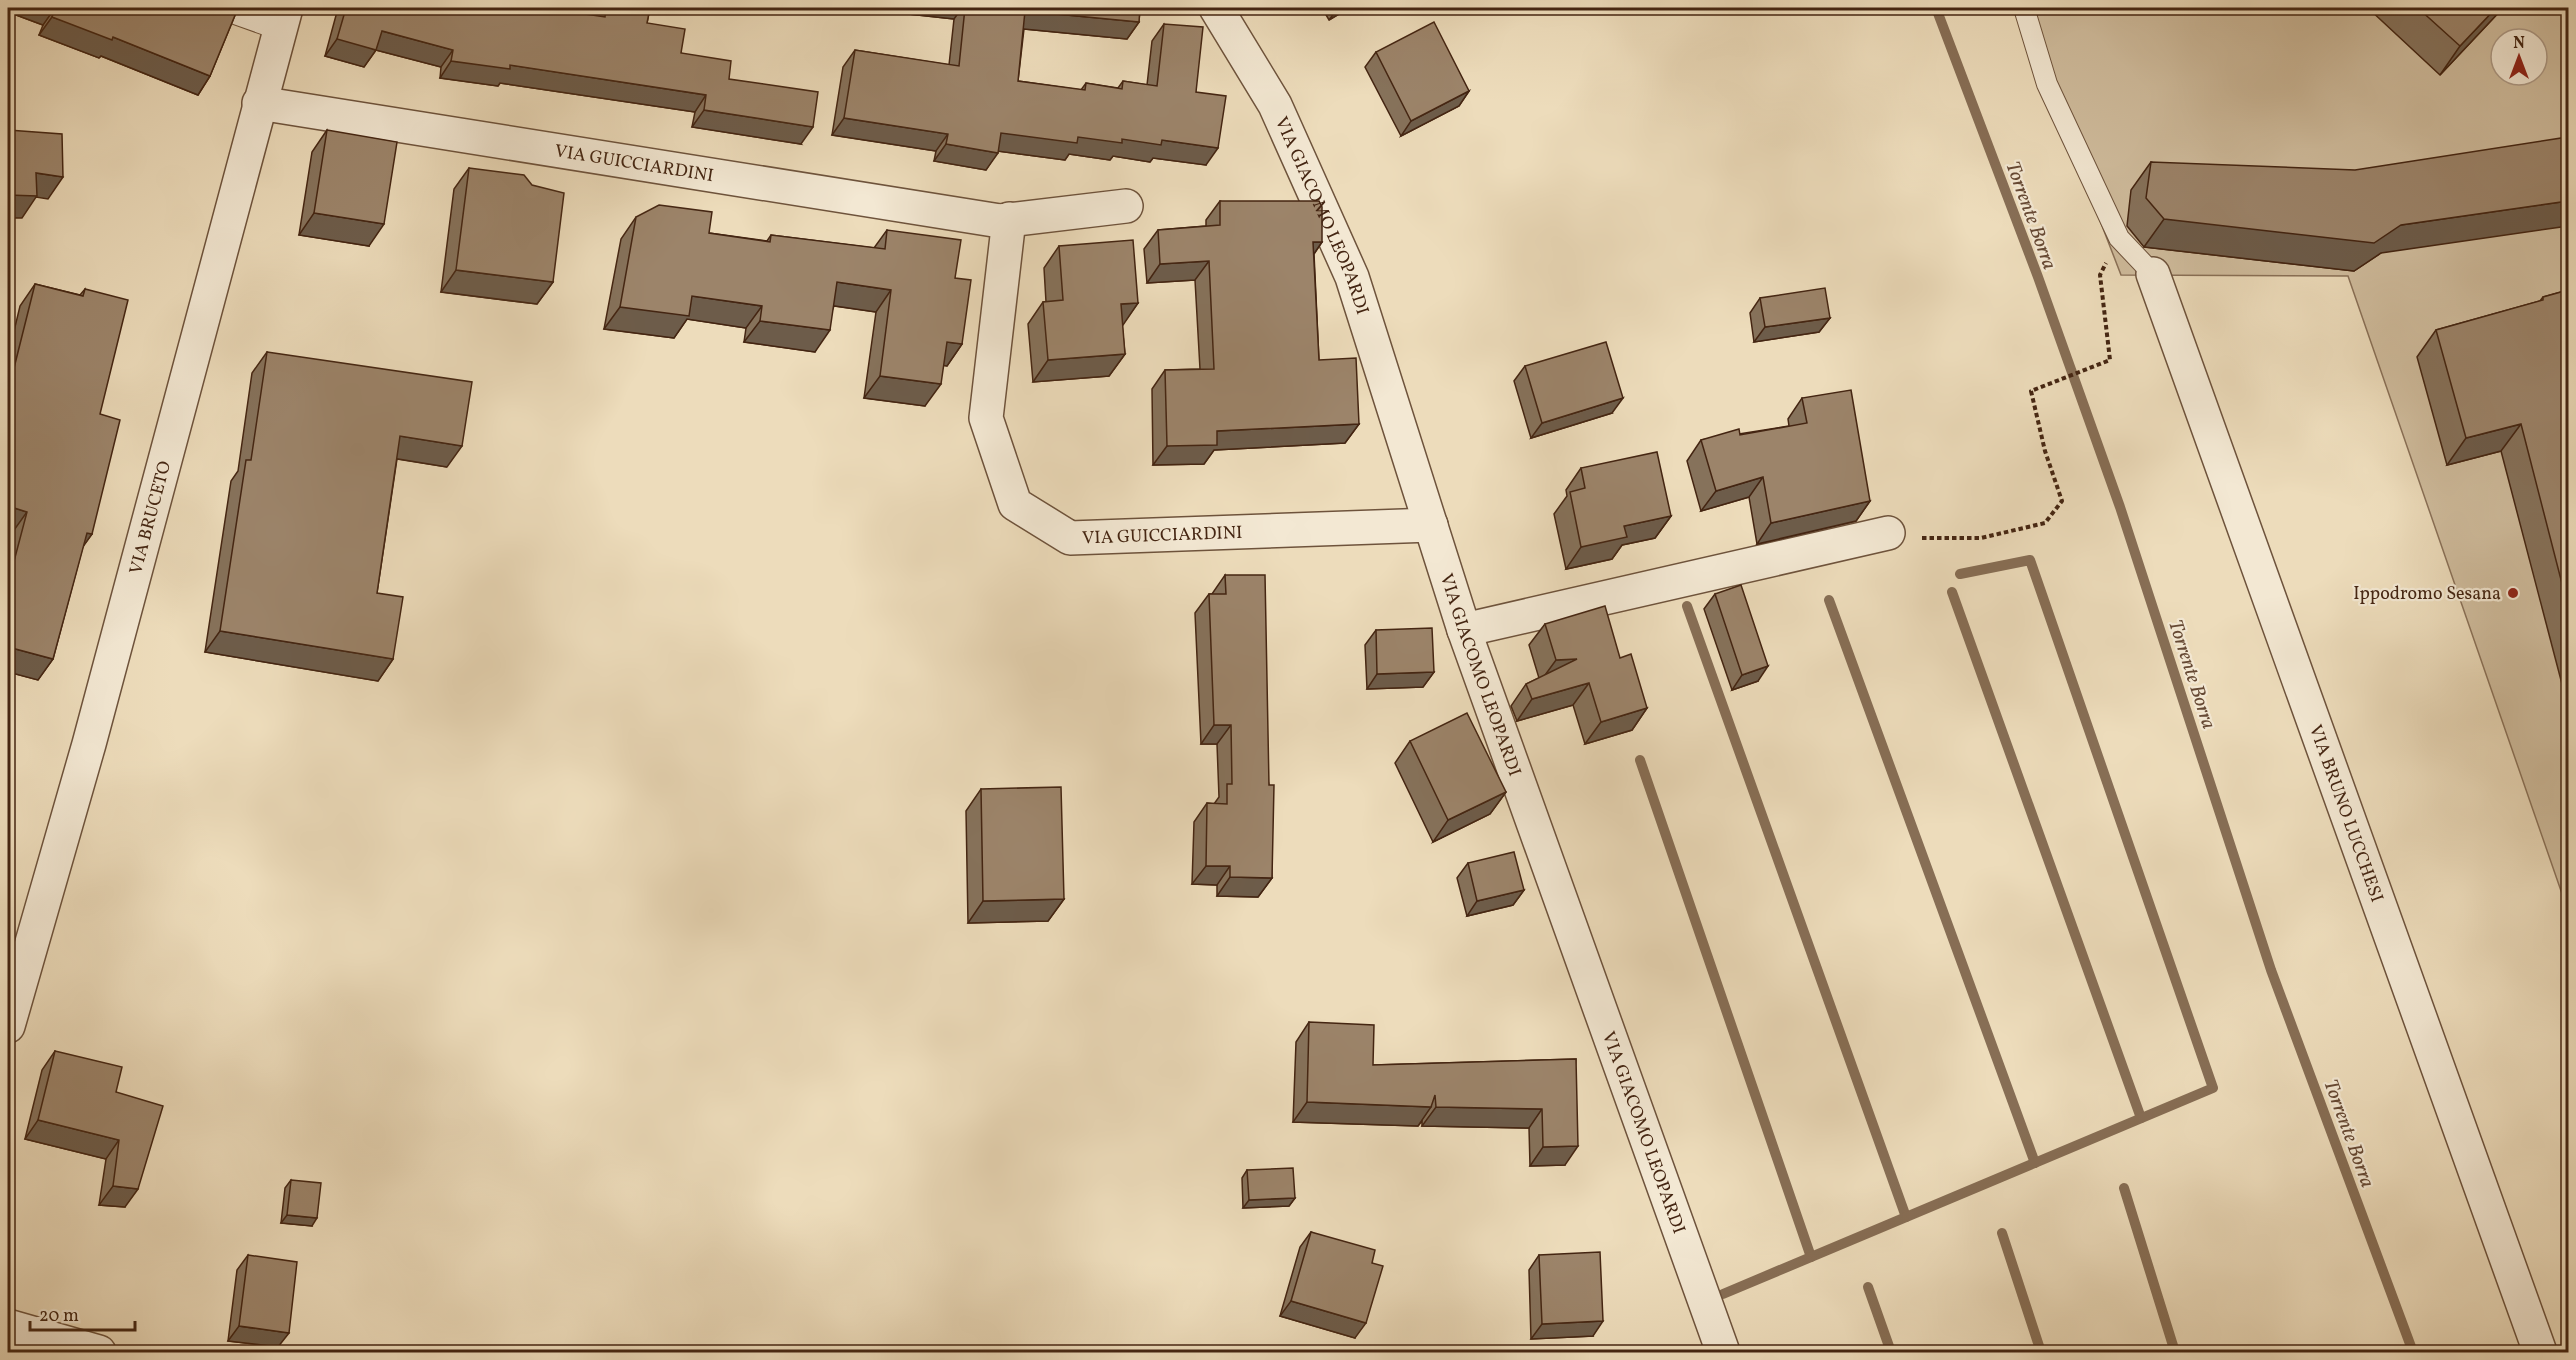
<svg xmlns="http://www.w3.org/2000/svg" width="2576" height="1360" font-family="Vollkorn,serif">
<style>
.green{fill:#d0bd9e;stroke:#8a7158;stroke-width:1.5;fill-rule:evenodd}
.lines{fill:none;stroke-linecap:round;stroke-linejoin:round}
.stream{stroke:#876e55;stroke-width:10}
.service-casing{stroke:#6e533c;stroke-width:22}
.minor-casing{stroke:#6e533c;stroke-width:36}
.path{stroke:#442512;stroke-width:4;stroke-dasharray:4.5 3;stroke-linecap:butt}
.service{stroke:#f3e8d3;stroke-width:20}
.minor{stroke:#f3e8d3;stroke-width:33}
.wall{fill:#86725b;stroke:#442512;stroke-width:1.5}
.shaded-wall{fill:#6d5c4a;stroke:#442512;stroke-width:1.5}
.building{fill:#9c846a;stroke:#442512;stroke-width:1.5}
.poi-dot{fill:#8f2418;stroke:#f3e8d3;stroke-width:2}
.labels{text-anchor:middle;stroke-width:4.5;stroke-linejoin:round;paint-order:stroke}
.street-label{font-size:18px;fill:#442512;stroke:#f3e8d3}
.poi-label{font-size:18px;fill:#442512;stroke:#f3e8d3;text-anchor:end}
.water-label{font-size:20px;font-style:italic;fill:#664934;stroke:#f3e8d3}
</style>
<rect width="100%" height="100%" fill="#eddcbb"/>
<filter id="stains"><feTurbulence type="fractalNoise" baseFrequency=".00333" numOctaves="4"/><feColorMatrix values="0 0 0 0 .2 0 0 0 0 .09 0 0 0 0 .02 0 0 0 .5 -.17"/></filter>
<radialGradient id="worn" r=".72"><stop offset=".6" stop-color="#630" stop-opacity="0"/><stop offset="1" stop-color="#630" stop-opacity=".3"/></radialGradient>
<!-- green -->
<path class="green" d="M2018 8H2568V911L2348 276 2121 275ZM2501 39H2537V75H2501Z"/>
<g class="lines">
<!-- stream -->
<g class="stream">
<polyline points="1936,8 2038,277 2120,507 2271,970 2413,1352"/>
<polyline points="1952,592 2141,1118"/>
<polyline points="1829,600 2035,1163"/>
<polyline points="1687,606 1906,1217"/>
<polyline points="1640,760 1811,1257"/>
<polyline points="2124,1188 2175,1352"/>
<polyline points="2002,1233 2041,1352"/>
<polyline points="1868,1287 1891,1352"/>
<polyline points="1723,1294 2213,1088 2030,560 1960,574"/>
</g>
<!-- service casing -->
<g class="service-casing">
<g id="service">
<polyline points="218,8 280,30"/>
<polyline points="2024,8 2047,84 2119,238 2153,274"/>
</g>
</g>
<!-- minor casing -->
<g class="minor-casing">
<g id="minor">
<path id="s1" d="M1216 8 1275 105 1352 277 1464 630 1723 1352"/>
<path id="s2" d="M259 103 1000 221 1126 206"/>
<path id="s3" d="M1009 219 986 418 1015 504 1070 538 1431 525"/>
<path id="s4" d="M2153 274 2540 1352"/>
<polyline points="1464,630 1888,533"/>
<path id="s5" d="M8 1026 89 744 286 8"/>
<polyline points="8,1326 99,1352"/>
</g>
</g>
<!-- path -->
<polyline class="path" points="1922,538 1981,538 2045,523 2062,501 2045,451 2031,391 2110,360 2100,275 2106,263"/>
<!-- service -->
<use href="#service" class="service"/>
<!-- minor -->
<use href="#minor" class="minor"/>
</g>
<!-- wall -->
<g class="wall">
<polygon points="8,8 238,8 210,76 198,95 101,56 99,58 39,35 43,25 8,12"/>
<polygon points="338,8 544,8 596,15 597,8 650,8 647,23 681,53 729,79 801,144 692,127 695,112 500,83 498,86 440,78 441,67 376,50 364,67 325,56"/>
<polygon points="853,8 1140,8 1139,22 1127,39 1024,29 1018,81 1081,90 1086,83 1118,88 1123,81 1147,85 1152,41 1164,24 1196,92 1206,165 1153,158 1150,162 1113,156 1110,160 1069,154 1065,160 998,151 986,170 934,161 936,151 832,135 843,67 855,50 949,65 954,19"/>
<polygon points="1322,8 1349,8 1329,20"/>
<polygon points="2368,8 2503,8 2440,75"/>
<polygon points="1376,52 1469,91 1459,106 1401,136 1365,67"/>
<polygon points="327,130 369,246 299,235 312,152"/>
<polygon points="2151,162 2381,253 2354,271 2144,247 2127,226 2131,190"/>
<polygon points="469,168 553,282 537,304 441,292 454,189"/>
<polygon points="1220,201 1322,242 1314,254 1319,360 1359,424 1345,443 1214,450 1204,464 1153,465 1152,389 1165,370 1200,369 1195,280 1147,283 1144,249 1158,230 1206,226 1206,220"/>
<polygon points="636,217 709,233 767,241 771,235 874,248 887,230 955,278 962,344 947,366 943,365 925,406 864,398 876,312 834,306 815,352 744,342 746,328 687,319 674,338 604,329 621,239"/>
<polygon points="1059,246 1138,303 1122,325 1125,354 1109,376 1033,382 1028,324 1043,302 1046,302 1044,268"/>
<polygon points="35,284 80,295 85,289 100,414 92,534 83,546 53,659 38,680 8,672 8,550 12,533 8,532 8,356 20,306"/>
<polygon points="2568,290 2568,707 2501,451 2447,465 2417,357 2436,330 2540,301 2543,297"/>
<polygon points="1760,298 1830,318 1819,332 1754,342 1750,313"/>
<polygon points="267,352 447,467 397,459 377,593 393,659 378,681 205,652 231,481 238,471 252,373"/>
<polygon points="1525,366 1612,413 1531,438 1514,381"/>
<polygon points="1802,398 1870,501 1856,521 1757,544 1749,497 1701,511 1687,461 1701,440 1789,426 1788,419"/>
<polygon points="1581,468 1671,516 1655,538 1622,545 1612,559 1566,569 1554,514 1567,496 1566,490"/>
<polygon points="1225,575 1269,785 1272,878 1258,897 1217,896 1217,885 1192,884 1194,822 1207,803 1214,804 1219,797 1217,744 1201,744 1195,613 1209,594 1212,594"/>
<polygon points="1715,594 1758,681 1732,690 1704,609"/>
<polygon points="1545,624 1620,658 1647,708 1632,730 1585,744 1573,705 1517,721 1511,706 1526,684 1539,678 1529,645"/>
<polygon points="1376,630 1434,672 1423,687 1367,689 1365,645"/>
<polygon points="1410,741 1506,792 1490,814 1433,842 1395,763"/>
<polygon points="981,789 1064,899 1048,921 968,923 966,811"/>
<polygon points="1468,863 1524,890 1513,905 1467,916 1457,878"/>
<polygon points="1309,1022 1373,1065 1576,1059 1565,1165 1530,1166 1529,1128 1422,1126 1422,1121 1418,1126 1293,1122 1296,1042"/>
<polygon points="55,1051 116,1092 125,1207 99,1205 106,1159 25,1139 42,1070"/>
<polygon points="1247,1170 1295,1198 1289,1206 1243,1208 1242,1178"/>
<polygon points="291,1180 312,1226 281,1223 285,1188"/>
<polygon points="1311,1232 1372,1263 1355,1338 1280,1316 1300,1247"/>
<polygon points="248,1255 278,1347 228,1341 237,1270"/>
<polygon points="1539,1255 1593,1336 1531,1339 1529,1270"/>
</g>
<!-- shaded-wall -->
<g class="shaded-wall">
<polygon points="8,8 55,8 43,25 8,12"/>
<polygon points="853,8 962,8 954,19"/>
<polygon points="1338,8 1349,8 1329,20"/>
<polygon points="2496,8 2503,8 2440,75 2460,46"/>
<polygon points="1025,11 1139,22 1127,39 1014,28"/>
<polygon points="52,17 113,37 210,76 198,95 101,56 99,58 39,35"/>
<polygon points="382,31 453,50 441,67 372,49 376,50 364,67 325,56 337,39"/>
<polygon points="451,61 510,65 706,95 695,112 500,83 498,86 440,78"/>
<polygon points="1469,91 1459,106 1401,136 1411,121"/>
<polygon points="704,110 813,127 801,144 692,127"/>
<polygon points="844,118 948,134 936,151 832,135"/>
<polygon points="1001,133 1162,140 1218,148 1206,165 1153,158 1150,162 1113,156 1110,160 1069,154 1065,160 989,150"/>
<polygon points="946,144 998,153 986,170 934,161"/>
<polygon points="36,173 63,177 48,199 36,197 22,218 8,218 8,195"/>
<polygon points="2568,201 2568,226 2381,253 2354,271 2144,247 2164,219 2401,225"/>
<polygon points="314,213 384,224 369,246 299,235"/>
<polygon points="1313,242 1322,242 1309,261"/>
<polygon points="1209,261 1195,280 1147,283 1160,264"/>
<polygon points="456,270 553,282 537,304 441,292"/>
<polygon points="837,282 891,290 876,312 821,304"/>
<polygon points="692,296 762,306 746,328 687,319 674,338 604,329 620,307"/>
<polygon points="1138,303 1123,325 1105,326 1121,304"/>
<polygon points="1830,318 1819,332 1754,342 1765,327"/>
<polygon points="760,321 830,330 815,352 744,342"/>
<polygon points="947,342 962,344 947,366 931,364"/>
<polygon points="1125,354 1109,376 1033,382 1048,360"/>
<polygon points="880,376 941,384 925,406 864,398"/>
<polygon points="1623,398 1612,413 1531,438 1542,423"/>
<polygon points="1359,424 1345,443 1214,450 1204,464 1153,465 1167,446 1217,431"/>
<polygon points="2521,424 2501,451 2447,465 2466,438"/>
<polygon points="400,436 462,446 447,467 386,457"/>
<polygon points="1763,477 1749,497 1701,511 1716,491"/>
<polygon points="1870,501 1856,521 1757,544 1771,523"/>
<polygon points="8,506 27,512 12,533 8,532"/>
<polygon points="1671,516 1655,538 1622,545 1612,559 1566,569 1581,547 1624,526"/>
<polygon points="87,533 92,534 77,555"/>
<polygon points="220,631 393,659 378,681 205,652"/>
<polygon points="8,647 53,659 38,680 8,672"/>
<polygon points="1577,659 1540,682 1556,660"/>
<polygon points="1768,666 1758,681 1732,690 1742,675"/>
<polygon points="1434,672 1423,687 1367,689 1377,674"/>
<polygon points="1589,683 1573,705 1517,721 1532,699"/>
<polygon points="1647,708 1632,730 1585,744 1601,722"/>
<polygon points="1214,725 1231,725 1217,744 1201,744"/>
<polygon points="1506,792 1490,814 1433,842 1448,820"/>
<polygon points="1206,866 1230,866 1217,885 1192,884"/>
<polygon points="1230,877 1272,878 1258,897 1217,896"/>
<polygon points="1524,890 1513,905 1467,916 1477,901"/>
<polygon points="1064,899 1048,921 968,923 983,901"/>
<polygon points="1307,1102 1431,1107 1418,1126 1293,1122"/>
<polygon points="1436,1107 1542,1109 1529,1128 1422,1126"/>
<polygon points="38,1120 119,1140 106,1159 25,1139"/>
<polygon points="1578,1146 1565,1165 1530,1166 1543,1147"/>
<polygon points="113,1186 138,1189 125,1207 99,1205"/>
<polygon points="1295,1198 1289,1206 1243,1208 1249,1200"/>
<polygon points="287,1215 317,1218 312,1226 281,1223"/>
<polygon points="1291,1301 1366,1323 1355,1338 1280,1316"/>
<polygon points="1603,1321 1593,1336 1531,1339 1542,1324"/>
<polygon points="239,1326 289,1333 278,1347 228,1341"/>
</g>
<!-- building -->
<g class="building">
<polygon points="55,8 238,8 210,76 113,37 112,40 52,17"/>
<polygon points="346,8 544,8 605,17 606,8 650,8 647,23 685,29 681,53 731,61 729,79 818,92 813,127 704,110 706,95 510,65 510,69 451,61 453,50 382,31 376,50 337,39"/>
<polygon points="965,8 1140,8 1139,22 1025,11 1018,81 1085,90 1086,83 1122,89 1123,81 1157,86 1164,24 1203,27 1196,92 1226,96 1218,148 1162,140 1161,145 1122,139 1122,143 1078,137 1077,143 1001,133 998,153 946,144 948,134 844,118 855,50 959,66"/>
<polygon points="2418,8 2496,8 2460,46"/>
<polygon points="1434,22 1469,91 1411,121 1376,52"/>
<polygon points="8,130 62,134 63,177 36,173 37,196 8,195"/>
<polygon points="327,130 397,142 384,224 314,213"/>
<polygon points="2568,137 2568,201 2401,225 2374,243 2164,219 2146,198 2151,162 2355,170"/>
<polygon points="469,168 524,175 532,185 564,193 553,282 456,270"/>
<polygon points="1220,201 1319,201 1322,207 1322,242 1313,242 1319,360 1356,358 1359,424 1217,431 1217,445 1167,446 1165,370 1214,369 1209,261 1160,264 1158,230 1220,225"/>
<polygon points="659,205 712,212 709,233 770,242 771,235 885,249 887,230 961,240 955,278 971,280 962,344 947,342 941,384 880,376 891,290 837,282 830,330 760,321 762,306 692,296 689,316 620,307 636,217"/>
<polygon points="1133,240 1138,303 1121,304 1125,354 1048,360 1043,302 1063,300 1059,246"/>
<polygon points="35,284 83,296 85,289 128,300 100,414 120,420 92,534 87,533 53,659 8,647 8,584 27,512 8,506 8,375 12,376"/>
<polygon points="1825,288 1830,318 1765,327 1760,298"/>
<polygon points="2568,290 2568,607 2521,424 2466,438 2436,330 2543,300 2543,297"/>
<polygon points="1606,342 1623,398 1542,423 1525,366"/>
<polygon points="267,352 472,382 462,446 400,436 377,593 403,597 393,659 220,631 246,460 251,460"/>
<polygon points="1851,390 1870,501 1771,523 1763,477 1716,491 1701,440 1739,429 1740,435 1807,423 1802,398"/>
<polygon points="1657,452 1671,516 1624,526 1627,537 1581,547 1570,492 1585,488 1581,468"/>
<polygon points="1225,575 1265,575 1269,785 1274,785 1272,878 1230,877 1230,866 1206,866 1207,803 1227,804 1227,784 1232,784 1231,725 1214,725 1209,594 1226,594"/>
<polygon points="1741,585 1768,666 1742,675 1715,594"/>
<polygon points="1605,606 1620,658 1631,654 1647,708 1601,722 1589,683 1532,699 1526,684 1577,659 1556,660 1545,624"/>
<polygon points="1432,628 1434,672 1377,674 1376,630"/>
<polygon points="1467,713 1506,792 1448,820 1410,741"/>
<polygon points="1061,787 1064,899 983,901 981,789"/>
<polygon points="1514,852 1524,890 1477,901 1468,863"/>
<polygon points="1309,1022 1374,1025 1373,1065 1576,1059 1578,1146 1543,1147 1542,1109 1436,1107 1435,1095 1431,1107 1307,1102"/>
<polygon points="55,1051 122,1067 116,1092 163,1106 138,1189 113,1186 119,1140 38,1120"/>
<polygon points="1293,1168 1295,1198 1249,1200 1247,1170"/>
<polygon points="291,1180 321,1183 317,1218 287,1215"/>
<polygon points="1311,1232 1375,1250 1372,1263 1383,1266 1366,1323 1291,1301"/>
<polygon points="1600,1252 1603,1321 1542,1324 1539,1255"/>
<polygon points="248,1255 297,1262 289,1333 239,1326"/>
</g>
<!-- markers -->
<circle class="poi-dot" cx="2513" cy="593" r="6"/>
<g class="labels">
<!-- street labels -->
<g class="street-label">
<text dy="6" stroke="none"><textPath href="#s2" startOffset="380">VIA GUICCIARDINI</textPath></text>
<text dy="6" stroke="none"><textPath href="#s1" startOffset="234">VIA GIACOMO LEOPARDI</textPath></text>
<text dy="6" stroke="none"><textPath href="#s5" startOffset="528">VIA BRUCETO</textPath></text>
<text dy="6" stroke="none"><textPath href="#s3" startOffset="448">VIA GUICCIARDINI</textPath></text>
<text dy="6" stroke="none"><textPath href="#s1" startOffset="720">VIA GIACOMO LEOPARDI</textPath></text>
<text dy="6" stroke="none"><textPath href="#s4" startOffset="573">VIA BRUNO LUCCHESI</textPath></text>
<text dy="6" stroke="none"><textPath href="#s1" startOffset="1206">VIA GIACOMO LEOPARDI</textPath></text>
</g>
<!-- poi labels -->
<g class="poi-label">
<text x="2501" y="599">Ippodromo Sesana</text>
</g>
<!-- water labels -->
<g class="water-label">
<text transform="translate(2032 215) rotate(70)" y="7">Torrente Borra</text>
<text transform="translate(2193 674) rotate(72)" y="7">Torrente Borra</text>
<text transform="translate(2350 1133) rotate(70)" y="7">Torrente Borra</text>
</g>
</g>
<!-- margin -->
<rect width="2576" height="1360" fill="none" stroke="#eddcbb" stroke-width="30"/>
<rect x="9" y="9" width="2558" height="1342" fill="none" stroke="#442512" stroke-width="3"/>
<rect x="15" y="15" width="2546" height="1330" fill="none" stroke="#442512" stroke-width="1.5"/>
<!-- north arrow -->
<g transform="translate(2519 57)"><circle r="28" fill="#f3e8d3" stroke="#ad9a86" stroke-width="1.5"/>
<path d="M0-4.5L10 22L0 15L-10 22Z" fill="#8f2418"/>
<text y="-9" font-size="16" font-weight="bold" text-anchor="middle" fill="#442512">N</text>
</g>
<!-- scale -->
<path d="M30 1321v9h105v-9" fill="none" stroke="#442512" stroke-width="3"/>
<text x="39" y="1321" font-size="18" fill="#442512" stroke="#f3e8d3" stroke-width="4.5" paint-order="stroke">20 m</text>
<rect width="100%" height="100%" filter="url(#stains)"/>
<rect width="100%" height="100%" fill="url(#worn)"/>
</svg>
